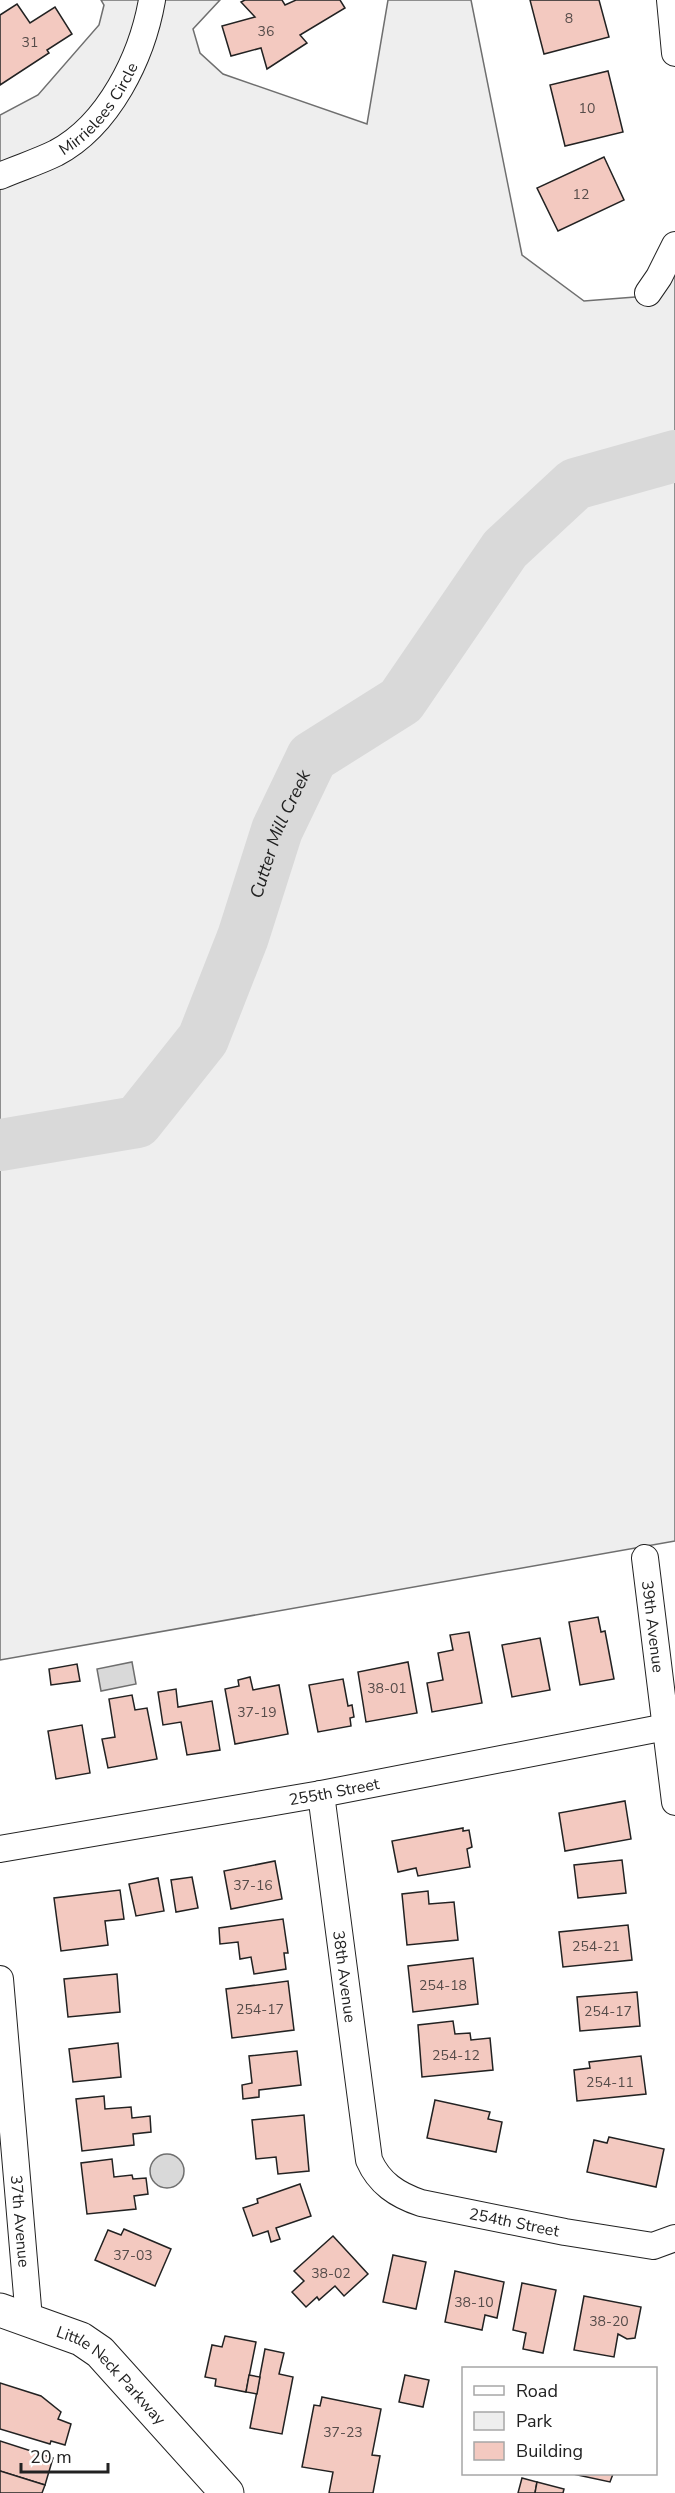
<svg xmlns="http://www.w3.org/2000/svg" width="675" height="2493" font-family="'Nunito Sans',sans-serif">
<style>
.green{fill:#eee;stroke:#6f6f6f;stroke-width:1.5}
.water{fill:#d9d9d9;stroke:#6f6f6f;stroke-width:1.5}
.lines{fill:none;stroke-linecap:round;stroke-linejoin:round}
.river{stroke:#d9d9d9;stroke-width:52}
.building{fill:#f3c9c0;stroke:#222;stroke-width:1.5}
.minor-casing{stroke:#222;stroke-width:28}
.tertiary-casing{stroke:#222;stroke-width:35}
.minor{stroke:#fff;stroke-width:26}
.tertiary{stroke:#fff;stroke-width:33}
.labels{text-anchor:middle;stroke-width:4.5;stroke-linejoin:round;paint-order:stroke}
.number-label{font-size:14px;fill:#564c4a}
.street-label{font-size:16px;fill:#222;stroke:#fff}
.water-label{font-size:18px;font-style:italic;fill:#222;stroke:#fff}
</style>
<rect width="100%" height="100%" fill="#fff"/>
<!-- green -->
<polygon class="green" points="101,0 220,0 193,29 200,53 223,74 367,124 388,0 471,0 522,255 584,301 648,296 675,245 675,1541 0,1660 0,115 38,95 99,25 104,5"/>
<!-- water -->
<g class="water">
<polygon points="132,1662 136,1684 101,1691 97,1669"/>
<circle cx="167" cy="2171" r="17"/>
</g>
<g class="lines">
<!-- river -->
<path class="river" id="s1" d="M0 1145 137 1122 203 1039 243 937 277 830 312 757 401 701 505 549 575 484 675 456"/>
</g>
<!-- building -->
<g class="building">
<polygon points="245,0 282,0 285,5 296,0 340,0 345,8 300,35 307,43 267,69 261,48 231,56 222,26 255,17 241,2"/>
<polygon points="530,0 599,0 609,37 544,54"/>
<polygon points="17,4 30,23 55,7 72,34 47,50 49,53 0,85 0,15"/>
<polygon points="608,71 623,132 565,146 550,85"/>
<polygon points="604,157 624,200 558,231 537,188"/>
<polygon points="598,1617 601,1632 605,1631 614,1679 580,1685 569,1622"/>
<polygon points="469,1632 482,1703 432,1712 427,1683 443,1680 438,1653 453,1650 450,1635"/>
<polygon points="540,1638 550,1690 512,1697 502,1645"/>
<polygon points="408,1662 417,1713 366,1722 358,1672"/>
<polygon points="77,1664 80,1681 51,1685 49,1669"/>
<polygon points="250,1677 253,1690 279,1685 288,1734 235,1744 225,1689 239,1686 238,1680"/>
<polygon points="343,1679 348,1706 352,1705 354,1717 350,1718 351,1726 318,1732 309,1685"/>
<polygon points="176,1689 178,1707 212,1701 220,1750 187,1755 181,1722 163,1725 158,1692"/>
<polygon points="132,1695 135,1710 147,1708 157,1759 108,1768 102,1739 115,1737 109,1699"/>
<polygon points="82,1725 90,1773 56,1779 48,1731"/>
<polygon points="625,1801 631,1839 565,1851 559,1813"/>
<polygon points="463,1828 463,1831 469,1830 472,1847 467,1849 470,1867 418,1876 416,1868 398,1872 392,1841"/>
<polygon points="622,1860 626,1893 578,1898 574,1865"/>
<polygon points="275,1861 282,1899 231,1909 224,1871"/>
<polygon points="192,1877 198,1908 176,1912 171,1880"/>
<polygon points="158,1878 164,1911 136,1916 129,1884"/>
<polygon points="120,1890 124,1919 105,1921 108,1945 61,1951 54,1898"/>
<polygon points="428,1891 429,1904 454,1902 458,1940 407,1945 402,1894"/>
<polygon points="283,1919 288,1953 284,1953 286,1969 254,1974 251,1957 240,1959 238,1942 220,1944 219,1928"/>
<polygon points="628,1925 632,1960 563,1967 559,1932"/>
<polygon points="473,1958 478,2004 413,2012 408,1966"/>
<polygon points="117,1974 120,2012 68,2017 64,1979"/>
<polygon points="288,1981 294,2030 232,2038 226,1989"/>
<polygon points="637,1992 640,2026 580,2031 577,1997"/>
<polygon points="453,2021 455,2034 470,2033 471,2040 490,2038 493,2070 422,2077 418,2025"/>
<polygon points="118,2043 121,2077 73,2082 69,2049"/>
<polygon points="297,2051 301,2085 259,2090 259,2097 243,2099 242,2085 252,2083 249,2056"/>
<polygon points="641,2056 646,2094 577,2101 574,2070 590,2068 589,2062"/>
<polygon points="104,2096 105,2109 131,2107 132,2118 150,2116 151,2132 133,2134 134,2145 82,2151 76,2099"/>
<polygon points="435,2100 490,2112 488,2119 502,2122 496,2152 427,2138"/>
<polygon points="304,2115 309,2171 278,2174 276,2157 256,2159 252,2120"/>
<polygon points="609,2137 664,2149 656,2187 587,2172 594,2140 607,2143"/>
<polygon points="112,2159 114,2177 132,2175 133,2179 146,2178 148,2194 134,2196 136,2209 87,2214 81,2163"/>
<polygon points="300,2184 311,2216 276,2228 280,2239 271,2242 268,2231 253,2236 243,2208 258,2203 257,2199"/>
<polygon points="124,2229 171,2249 155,2286 95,2260 108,2230 121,2235"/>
<polygon points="333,2236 368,2274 344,2296 335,2286 319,2300 317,2297 306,2307 292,2292 304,2281 294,2271"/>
<polygon points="393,2255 426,2262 416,2309 383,2302"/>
<polygon points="455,2271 504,2282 497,2318 485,2315 482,2330 445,2322"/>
<polygon points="522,2283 556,2290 543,2353 523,2349 526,2333 513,2330"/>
<polygon points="584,2296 641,2307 635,2338 627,2339 618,2334 614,2357 574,2350"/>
<polygon points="225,2336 256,2342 246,2392 215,2386 216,2379 205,2377 212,2345 222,2347"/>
<polygon points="265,2349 284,2353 279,2374 293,2377 282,2434 250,2428"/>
<polygon points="249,2375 260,2377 257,2394 246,2392"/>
<polygon points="405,2375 429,2380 423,2407 399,2402"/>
<polygon points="0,2383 41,2396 61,2412 58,2419 71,2424 65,2445 51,2441 50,2444 0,2429"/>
<polygon points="322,2397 381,2409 372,2455 380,2456 373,2493 329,2493 333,2472 302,2467 314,2405 320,2406"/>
<polygon points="0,2441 53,2458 45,2485 0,2471"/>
<polygon points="0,2471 45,2485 42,2493 0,2493"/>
<polygon points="573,2474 613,2474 610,2482"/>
<polygon points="522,2478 537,2482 535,2493 518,2493"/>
<polygon points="537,2482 564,2489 563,2493 535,2493"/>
</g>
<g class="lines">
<!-- minor casing -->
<g class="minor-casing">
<g id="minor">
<polyline points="670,0 675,53"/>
<path id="s2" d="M0 176C18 168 38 162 56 153 109 125 142 57 152 0"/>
<polyline points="648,293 659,277 675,245"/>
<path id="s3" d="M645 1558 675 1802"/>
<path id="s4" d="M321 1794 369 2160C379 2183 397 2195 421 2203L565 2232 653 2246 675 2238"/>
<path id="s5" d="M0 1849 321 1794 666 1727"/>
<path id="s6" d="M0 1979 29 2319"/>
</g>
</g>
<!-- tertiary casing -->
<g class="tertiary-casing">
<g id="tertiary">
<path id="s7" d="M0 2310 81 2339 100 2352 227 2493"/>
</g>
</g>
<!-- minor -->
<use href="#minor" class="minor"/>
<!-- tertiary -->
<use href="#tertiary" class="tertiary"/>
</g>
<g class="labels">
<!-- number labels -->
<g class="number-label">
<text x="569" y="23">8</text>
<text x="266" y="36">36</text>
<text x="30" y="47">31</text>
<text x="587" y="113">10</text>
<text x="581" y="199">12</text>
<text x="387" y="1693">38-01</text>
<text x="257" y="1717">37-19</text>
<text x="253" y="1890">37-16</text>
<text x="596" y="1951">254-21</text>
<text x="443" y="1990">254-18</text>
<text x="260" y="2014">254-17</text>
<text x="608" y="2016">254-17</text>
<text x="456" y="2060">254-12</text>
<text x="610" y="2087">254-11</text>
<text x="133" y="2260">37-03</text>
<text x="331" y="2278">38-02</text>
<text x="474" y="2307">38-10</text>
<text x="609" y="2326">38-20</text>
<text x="343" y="2437">37-23</text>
</g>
<!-- street labels -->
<g class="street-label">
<text dy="6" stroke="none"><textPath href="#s2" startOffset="123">Mirrielees Circle</textPath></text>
<text dy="6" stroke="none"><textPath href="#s3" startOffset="69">39th Avenue</textPath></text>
<text dy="6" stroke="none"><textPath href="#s5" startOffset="339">255th Street</textPath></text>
<text dy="6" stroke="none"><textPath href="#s4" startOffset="184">38th Avenue</textPath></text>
<text dy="6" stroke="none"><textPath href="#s6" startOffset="243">37th Avenue</textPath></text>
<text dy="6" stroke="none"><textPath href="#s4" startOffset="534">254th Street</textPath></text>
<text dy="6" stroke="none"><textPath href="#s7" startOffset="132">Little Neck Parkway</textPath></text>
</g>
<!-- water labels -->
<g class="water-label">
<text dy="6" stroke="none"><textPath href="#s1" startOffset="464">Cutter Mill Creek</textPath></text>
</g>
</g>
<!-- legend -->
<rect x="462" y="2367" width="195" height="108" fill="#ffffff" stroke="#a7a7a7" stroke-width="1.5"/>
<rect x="474" y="2386" width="30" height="9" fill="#ffffff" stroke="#a7a7a7" stroke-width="1.5"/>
<text x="516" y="2397" font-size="18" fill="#222222">Road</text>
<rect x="474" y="2412" width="30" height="18" fill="#eeeeee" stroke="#a7a7a7" stroke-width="1.5"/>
<text x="516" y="2427" font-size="18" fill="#222222">Park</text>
<rect x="474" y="2442" width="30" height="18" fill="#f3c9c0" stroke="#a7a7a7" stroke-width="1.5"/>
<text x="516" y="2457" font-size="18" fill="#222222">Building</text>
<!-- scale -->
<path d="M21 2463v9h87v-9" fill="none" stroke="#222222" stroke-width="3"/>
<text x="30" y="2463" font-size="18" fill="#222222" stroke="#ffffff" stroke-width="4.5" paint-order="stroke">20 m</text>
</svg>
